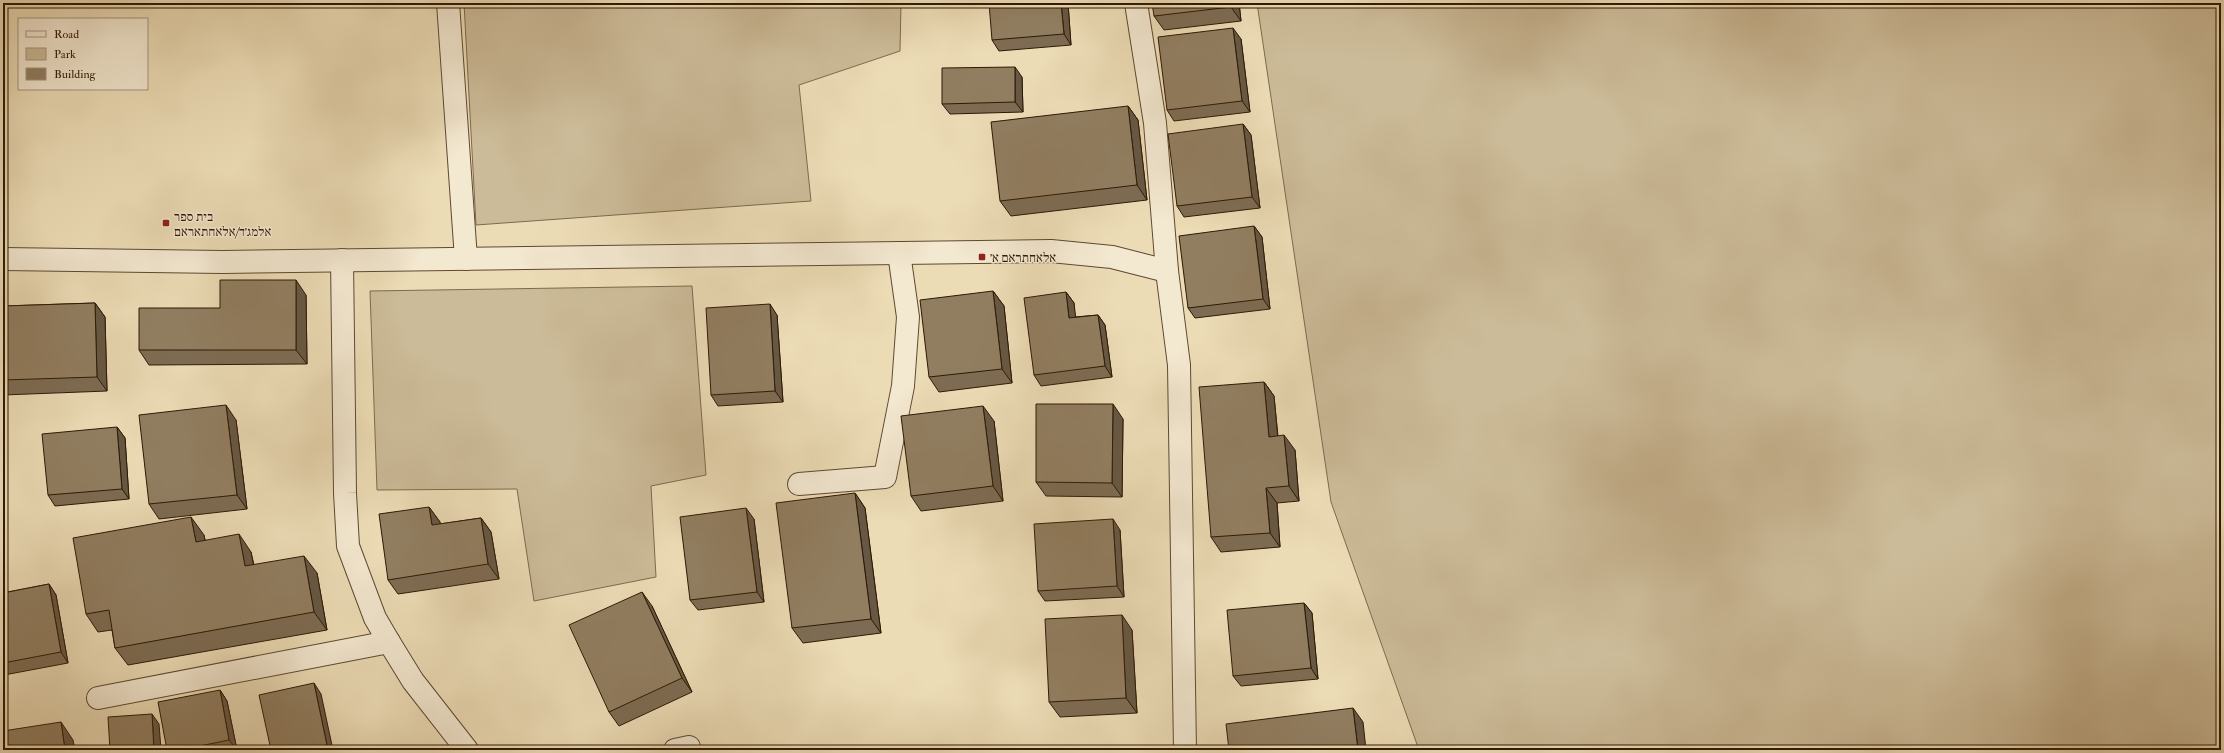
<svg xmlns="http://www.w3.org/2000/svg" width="2224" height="753" font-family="'IM FELL Double Pica','Frank Ruhl Libre',serif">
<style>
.green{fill:#ccbb98;stroke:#7e6a4e}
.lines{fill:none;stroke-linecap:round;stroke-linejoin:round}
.minor-casing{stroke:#5e4930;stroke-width:24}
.minor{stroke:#f3e8d0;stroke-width:22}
.wall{fill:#7d6c53;stroke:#2f1804}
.shaded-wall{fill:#665844;stroke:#2f1804}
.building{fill:#917e61;stroke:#2f1804}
.poi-dot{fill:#8f2418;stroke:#f3e8d0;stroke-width:1.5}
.labels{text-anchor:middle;stroke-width:3;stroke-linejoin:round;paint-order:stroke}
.poi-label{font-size:13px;fill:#2f1804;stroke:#f3e8d0;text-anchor:start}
</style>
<rect width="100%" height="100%" fill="#ecdcb6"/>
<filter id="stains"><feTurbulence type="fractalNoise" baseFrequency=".005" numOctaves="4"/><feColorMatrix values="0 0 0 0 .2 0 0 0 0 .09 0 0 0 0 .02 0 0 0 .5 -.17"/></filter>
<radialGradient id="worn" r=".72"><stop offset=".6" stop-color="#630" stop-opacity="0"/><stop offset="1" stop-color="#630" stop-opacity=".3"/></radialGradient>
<!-- green -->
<g class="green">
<polygon points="464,3 901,3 900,51 799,85 811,201 476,225"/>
<polygon points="1257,3 2221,3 2221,750 1419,750 1331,502"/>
<polygon points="692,286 706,475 651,486 656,577 534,601 517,489 377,490 370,291"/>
</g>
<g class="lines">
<!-- minor casing -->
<g class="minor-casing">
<g id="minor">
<polyline points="448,3 466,259"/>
<polyline points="1136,3 1155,123 1167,271"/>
<polyline points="3,259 223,262 1051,251 1112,257 1167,271 1179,365 1185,750"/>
<polyline points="342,260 345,493 348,546 375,618 389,642 413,681 467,750"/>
<polyline points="799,484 885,477 903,386 908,317 899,253"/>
<polyline points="98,698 389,642"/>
<polyline points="675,750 689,747"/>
</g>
</g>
<!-- minor -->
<use href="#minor" class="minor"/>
</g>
<!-- wall -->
<g class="wall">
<polygon points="1068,3 1071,45 999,51 992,40"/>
<polygon points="1239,3 1241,21 1164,30 1154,16"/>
<polygon points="1241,39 1250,112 1174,121 1167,110"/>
<polygon points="1022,77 1023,112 950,114 942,104"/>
<polygon points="1128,106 1138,120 1147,200 1011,216 1000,201"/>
<polygon points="1243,124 1251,135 1260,208 1184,217 1177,206"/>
<polygon points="1254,226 1262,237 1270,309 1195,318 1188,308"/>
<polygon points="993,291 1004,306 1012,383 939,392 929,377"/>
<polygon points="1066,292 1074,303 1075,317 1098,315 1105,325 1112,377 1041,386 1034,375"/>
<polygon points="306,295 307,364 149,365 139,350 220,308"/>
<polygon points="95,303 105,317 107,391 3,395 3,306"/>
<polygon points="777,315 783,402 718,406 711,395"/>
<polygon points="1264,382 1274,396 1278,436 1295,450 1299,501 1277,503 1280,547 1221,552 1211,537"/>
<polygon points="1123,419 1122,497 1046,496 1036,482"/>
<polygon points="236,420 247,509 159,519 149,504"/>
<polygon points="994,421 1003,501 921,511 911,496"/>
<polygon points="117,427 125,438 129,499 55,506 48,495"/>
<polygon points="855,493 865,508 881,633 803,643 792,628"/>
<polygon points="429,507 440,522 440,524 481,518 491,532 499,579 398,594 388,580"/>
<polygon points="754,519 764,602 698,610 690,600"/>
<polygon points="1120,530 1124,597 1045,601 1038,591"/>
<polygon points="204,535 205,540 251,552 254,565 317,573 327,630 128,665 115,648 112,630 98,632 86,614"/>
<polygon points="49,584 56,595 68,663 4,675 3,673 3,593"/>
<polygon points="1304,603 1312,613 1318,679 1241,686 1233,676"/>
<polygon points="652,606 692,692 619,726 609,712"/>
<polygon points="1132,630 1137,713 1060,717 1049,702"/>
<polygon points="220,690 227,701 237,750 167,750"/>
</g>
<!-- shaded-wall -->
<g class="shaded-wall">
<polygon points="1061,3 1068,3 1071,45 1064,34"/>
<polygon points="1231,3 1239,3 1241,21 1231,7"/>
<polygon points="1233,28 1241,39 1250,112 1242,101"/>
<polygon points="1015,67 1022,77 1023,112 1015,102"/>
<polygon points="1128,106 1138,120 1147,200 1137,185"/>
<polygon points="1243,124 1251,135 1260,208 1252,197"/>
<polygon points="1254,226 1262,237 1270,309 1263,299"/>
<polygon points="296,280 306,295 307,364 296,350"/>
<polygon points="993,291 1004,306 1012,383 1002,369"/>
<polygon points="1066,292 1074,303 1077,329 1069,318"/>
<polygon points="95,303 105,317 107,391 97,377"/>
<polygon points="770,304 777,315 783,402 775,391"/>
<polygon points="1098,315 1105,325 1112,377 1105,366"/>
<polygon points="1264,382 1274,396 1279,451 1269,437"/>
<polygon points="1113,404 1123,419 1122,497 1112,483"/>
<polygon points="226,405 236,420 247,509 237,495"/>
<polygon points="983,406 994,421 1003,501 993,486"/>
<polygon points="117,427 125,438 129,499 122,489"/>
<polygon points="1284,435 1295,450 1299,501 1289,486"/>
<polygon points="1266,488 1277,503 1280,547 1270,533"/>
<polygon points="855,493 865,508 881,633 871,619"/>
<polygon points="429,507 440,522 442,540 432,525"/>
<polygon points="746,508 754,519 764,602 757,592"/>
<polygon points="191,517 204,535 208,560 196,542"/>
<polygon points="481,518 491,532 499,579 488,564"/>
<polygon points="1113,519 1120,530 1124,597 1117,586"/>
<polygon points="239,534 251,552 257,584 245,566"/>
<polygon points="304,556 317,573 327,630 314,612"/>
<polygon points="49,584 56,595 68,663 61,652"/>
<polygon points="642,592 652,606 692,692 682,678"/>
<polygon points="1304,603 1312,613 1318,679 1311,668"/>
<polygon points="1122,615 1132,630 1137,713 1126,698"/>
<polygon points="314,683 321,694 333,750 328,750"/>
<polygon points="220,690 227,701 237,750 229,740"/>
<polygon points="1353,708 1363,722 1366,750 1358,750"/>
<polygon points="152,714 159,724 161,750 154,750"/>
<polygon points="61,722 73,740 75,750 65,750"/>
</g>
<!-- building -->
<g class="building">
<polygon points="989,3 1061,3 1064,34 992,40"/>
<polygon points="1152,3 1231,3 1231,7 1154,16"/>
<polygon points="1233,28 1242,101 1167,110 1158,37"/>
<polygon points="1015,67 1015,102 942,104 942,68"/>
<polygon points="1128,106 1137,185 1000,201 991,122"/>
<polygon points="1243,124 1252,197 1177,206 1168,134"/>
<polygon points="1254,226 1263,299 1188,308 1179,236"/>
<polygon points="220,280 296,280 296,350 139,350 139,308 220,308"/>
<polygon points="993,291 1002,369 929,377 920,300"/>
<polygon points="1066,292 1069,318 1098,315 1105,366 1034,375 1024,298"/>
<polygon points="95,303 97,377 3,380 3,306"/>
<polygon points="770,304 775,391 711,395 706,308"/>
<polygon points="1264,382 1269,437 1284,435 1289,486 1266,488 1270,533 1211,537 1199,387"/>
<polygon points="1036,404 1113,404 1112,483 1036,482"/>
<polygon points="226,405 237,495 149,504 139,415"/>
<polygon points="983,406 993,486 911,496 901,416"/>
<polygon points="117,427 122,489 48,495 42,434"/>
<polygon points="855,493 871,619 792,628 776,503"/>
<polygon points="429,507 432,525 481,518 488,564 388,580 379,514"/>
<polygon points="746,508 757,592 690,600 680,517"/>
<polygon points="191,517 196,542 239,534 245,566 304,556 314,612 115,648 109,610 86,614 73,538"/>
<polygon points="1113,519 1117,586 1038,591 1034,524"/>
<polygon points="49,584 61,652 3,663 3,593"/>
<polygon points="642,592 682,678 609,712 569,625"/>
<polygon points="1304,603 1311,668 1233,676 1227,610"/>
<polygon points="1122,615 1126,698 1049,702 1045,619"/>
<polygon points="314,683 328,750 271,750 259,695"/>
<polygon points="220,690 229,740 180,750 167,750 158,702"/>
<polygon points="1353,708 1358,750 1229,750 1226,724"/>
<polygon points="152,714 154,750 110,750 108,717"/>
<polygon points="61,722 65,750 3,750 3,731"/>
</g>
<!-- markers -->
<g class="poi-dot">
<rect x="162" y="219" width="8" height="8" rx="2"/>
<rect x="978" y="253" width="8" height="8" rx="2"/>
</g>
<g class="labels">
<!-- poi labels -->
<g class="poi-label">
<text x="174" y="221">בית ספר<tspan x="174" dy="15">אלמג׳ד/אלאחתאראם</tspan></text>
<text x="990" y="262">אלאחתראם א׳</text>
</g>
</g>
<!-- margin -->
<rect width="2224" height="753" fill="none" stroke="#ecdcb6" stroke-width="16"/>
<rect x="4" y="4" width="2216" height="745" fill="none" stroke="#2f1804" stroke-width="2"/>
<rect x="8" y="8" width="2208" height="737" fill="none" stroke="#2f1804"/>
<!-- legend -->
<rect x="18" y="18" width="130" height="72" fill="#f3e8d0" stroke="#a5957e"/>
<rect x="26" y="31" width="20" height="6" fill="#f3e8d0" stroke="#a5957e"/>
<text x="54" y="38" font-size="12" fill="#2f1804">Road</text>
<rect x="26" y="48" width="20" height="12" fill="#ccbb98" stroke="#a5957e"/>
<text x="54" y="58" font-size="12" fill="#2f1804">Park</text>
<rect x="26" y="68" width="20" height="12" fill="#917e61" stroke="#a5957e"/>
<text x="54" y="78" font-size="12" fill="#2f1804">Building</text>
<rect width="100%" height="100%" filter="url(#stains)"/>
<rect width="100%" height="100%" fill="url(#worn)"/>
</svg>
